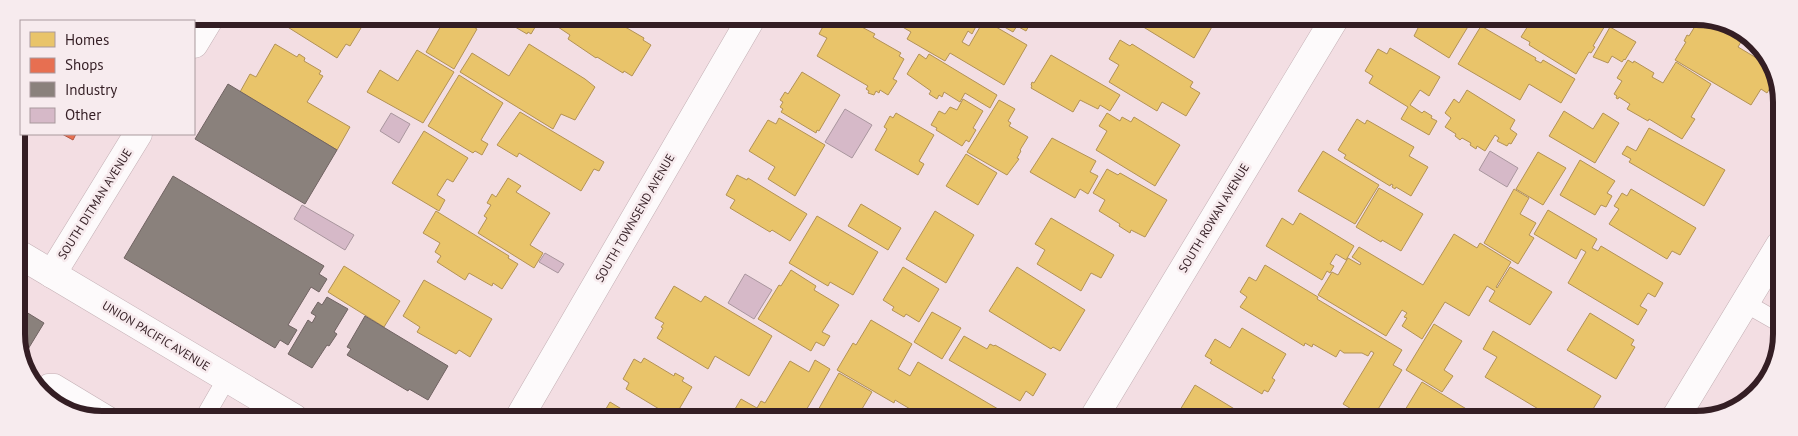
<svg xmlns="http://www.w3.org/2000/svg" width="1798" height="436" font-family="'PT Sans',sans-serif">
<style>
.homes{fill:#e9c46a;stroke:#b39255}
.shops{fill:#e76f51;stroke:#b15744}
.industry{fill:#8a817c;stroke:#706362}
.building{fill:#d6b9c8;stroke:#a9969e}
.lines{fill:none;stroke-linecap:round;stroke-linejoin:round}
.service-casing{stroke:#c3afb4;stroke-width:19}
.minor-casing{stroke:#c3afb4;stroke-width:29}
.tertiary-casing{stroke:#c3afb4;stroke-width:29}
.service{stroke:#fdfafb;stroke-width:18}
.minor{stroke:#fdfafb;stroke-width:28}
.tertiary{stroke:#fdfafb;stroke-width:28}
.labels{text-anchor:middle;stroke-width:5;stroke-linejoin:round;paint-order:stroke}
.street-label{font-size:12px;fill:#341e24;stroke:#f7ebee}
.rim{fill:none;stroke:#341e24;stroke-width:6}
</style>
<rect width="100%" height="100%" fill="#f3dee3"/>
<!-- homes -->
<g class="homes">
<polygon points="291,16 353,17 364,23 350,46 346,44 337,58 286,26"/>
<polygon points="446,17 456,17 477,29 454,69 426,52"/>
<polygon points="498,17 537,17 534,22 537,24 531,34 528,32 527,34"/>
<polygon points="564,17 574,17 579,20 580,17 608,17 644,38 643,40 651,45 632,76 624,71 623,73 597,57 596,58 568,39 570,35 558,27"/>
<polygon points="828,17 840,17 855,26 856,24 875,34 873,37 901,53 899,56 904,59 893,79 897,81 888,95 880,90 879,93 876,91 874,95 868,93 869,91 866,89 868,86 817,56 827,38 819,34"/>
<polygon points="890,17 981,17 972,34 968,31 962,42 969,46 984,20 1027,45 1004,85 950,53 945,61 907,39 911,32 889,19"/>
<polygon points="996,17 1034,17 1026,31 1017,26 1013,32 994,21"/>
<polygon points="1127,17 1216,17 1217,18 1194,58"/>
<polygon points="1413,18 1467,18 1472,20 1449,58 1414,36 1421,22"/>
<polygon points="1533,18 1595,18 1606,24 1593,46 1595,47 1591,53 1589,52 1576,74 1529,45 1530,42 1521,37"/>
<polygon points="1711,18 1745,35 1738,47 1770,66 1776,78 1767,93 1761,89 1751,105 1675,60 1686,42 1684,41 1687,35 1689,36 1697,23 1705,28"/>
<polygon points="1481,26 1536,58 1535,60 1541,63 1543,60 1575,79 1561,103 1529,84 1520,100 1458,64"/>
<polygon points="1610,27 1636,42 1625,60 1624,59 1622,62 1612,56 1608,63 1593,57"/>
<polygon points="1120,40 1130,46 1132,44 1193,82 1190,87 1200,93 1186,116 1162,102 1157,111 1109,82 1119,65 1109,59"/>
<polygon points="275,44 297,57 299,54 305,58 304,61 321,71 319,74 323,76 307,102 350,127 337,150 240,92 250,74 256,77"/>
<polygon points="529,44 585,79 595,87 575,120 561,114 553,129 460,72 472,53 509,76"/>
<polygon points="1390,48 1440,77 1429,96 1420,90 1410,105 1422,113 1424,111 1432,116 1431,118 1437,121 1429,135 1401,119 1408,107 1369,83 1373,76 1365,71 1378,49 1387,54"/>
<polygon points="417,50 454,72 423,123 367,92 380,70 398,81"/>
<polygon points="919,54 926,59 929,54 997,95 990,108 965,93 960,102 944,92 942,97 939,95 937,99 929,94 931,91 907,74"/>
<polygon points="1051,55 1120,95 1110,111 1100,105 1098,109 1080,100 1073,112 1031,88 1032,86 1031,85 1032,82 1034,83"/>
<polygon points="1628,60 1633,63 1634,61 1654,73 1652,77 1663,83 1676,62 1711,84 1691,117 1695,119 1682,139 1649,119 1648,121 1627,109 1630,104 1619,97 1618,99 1616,98 1617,96 1614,94 1622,81 1617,78"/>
<polygon points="802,72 840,95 819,131 817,130 816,133 781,112 783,109 780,107 783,102 780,100 785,92 788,94"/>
<polygon points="459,75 503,103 481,140 488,144 482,155 475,151 473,153 428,126"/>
<polygon points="1467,90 1515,120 1510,129 1517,134 1511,144 1509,143 1507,146 1497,141 1499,138 1495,135 1485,151 1477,146 1476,149 1470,145 1471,143 1462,138 1460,140 1455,136 1456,134 1445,127 1451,118 1445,113 1454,99 1459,103"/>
<polygon points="963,99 983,111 973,128 976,130 969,142 966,140 962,146 936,130 937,128 931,125 939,111 945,114 950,107 957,110"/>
<polygon points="999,100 1015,109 1008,121 1011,123 1009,126 1028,137 1020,150 1021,151 1017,158 1019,159 1007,175 967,152"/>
<polygon points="1564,111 1593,129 1603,113 1619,123 1595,163 1549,136"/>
<polygon points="520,112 604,162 599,171 594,169 581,191 519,153 517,157 497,145"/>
<polygon points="896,113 934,135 919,161 924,164 918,175 875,150 887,129 884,127 890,116 893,118"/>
<polygon points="1107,113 1120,121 1122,117 1131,122 1134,117 1180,145 1155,186 1096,150 1107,131 1099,126"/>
<polygon points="779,118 825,145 795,196 768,179 775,167 749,151 768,120 776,124"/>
<polygon points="1357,119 1365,124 1367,120 1414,147 1409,156 1428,167 1411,196 1396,187 1395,189 1392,187 1393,185 1391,184 1390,186 1344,158 1346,155 1338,150"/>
<polygon points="1649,128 1725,170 1704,206 1629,162 1631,159 1622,154 1627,146 1636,151"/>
<polygon points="424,131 468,158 453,182 447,179 437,195 445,200 439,211 392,183"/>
<polygon points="1052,138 1096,161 1090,172 1098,176 1088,194 1080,189 1075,198 1030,172"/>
<polygon points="1323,151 1379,185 1355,224 1298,191"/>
<polygon points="1538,152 1566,168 1543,205 1516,189"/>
<polygon points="966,154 997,173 978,205 946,186"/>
<polygon points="1580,160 1615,181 1607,193 1612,196 1606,207 1601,205 1595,215 1560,195"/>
<polygon points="1107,169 1118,175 1120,173 1167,200 1145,237 1131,230 1130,233 1119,226 1120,224 1099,211 1105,200 1093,193"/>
<polygon points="737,175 747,180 748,178 807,214 790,241 772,230 770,232 730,208 735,200 726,195"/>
<polygon points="508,178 521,186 516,192 550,213 530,245 543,253 534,268 478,233 487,218 484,216 491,205 487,203 492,194 496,197"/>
<polygon points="1379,188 1423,214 1401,251 1382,240 1381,242 1356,227"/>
<polygon points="1514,189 1529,198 1520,214 1536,223 1529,235 1534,238 1518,264 1484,243"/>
<polygon points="1631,189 1696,228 1680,255 1672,251 1667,259 1609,224 1619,209 1614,206 1622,193 1627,196"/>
<polygon points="861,204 901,228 888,250 848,226"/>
<polygon points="1548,210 1597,239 1592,248 1598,251 1601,246 1663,283 1655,297 1648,293 1640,306 1647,310 1638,325 1568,283 1586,252 1581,249 1576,259 1534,234"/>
<polygon points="436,211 509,256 508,258 518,264 502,289 493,283 492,286 469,273 465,280 437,262 441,256 435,252 440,243 423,233"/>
<polygon points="935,211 974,235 946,283 906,259"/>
<polygon points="1300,213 1354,246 1346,260 1336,254 1330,264 1334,266 1330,273 1327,271 1322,280 1266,246 1282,218 1293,225"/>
<polygon points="817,216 878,252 853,295 830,282 828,286 789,263"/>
<polygon points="1051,218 1114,255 1101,278 1091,273 1081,291 1037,264 1045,250 1035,244"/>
<polygon points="1454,234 1477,248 1480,243 1511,262 1496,287 1497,288 1510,267 1552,292 1530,325 1489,301 1495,291 1487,286 1469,316 1445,302 1422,339 1402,326 1407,318 1404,317 1407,313 1402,310 1386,336 1318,295 1332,272 1338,275 1348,258 1360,265 1361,263 1352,257 1359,247 1423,285"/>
<polygon points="1265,265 1318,297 1317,299 1402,350 1393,365 1402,370 1372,419 1368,419 1343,404 1374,353 1371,351 1368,356 1362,353 1344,353 1340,350 1336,357 1313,344 1312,347 1305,343 1304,346 1240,307 1247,297 1240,292 1249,277 1256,281"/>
<polygon points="344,266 400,301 384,327 328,292"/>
<polygon points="903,267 939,289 919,322 906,314 904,317 892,310 894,307 883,300"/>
<polygon points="1017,267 1085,310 1060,351 1053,347 1051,349 989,311"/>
<polygon points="791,270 816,286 814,290 839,305 822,332 830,336 824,346 816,342 811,351 758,319 779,285 781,286"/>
<polygon points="424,280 492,319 470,357 459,350 456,354 417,332 420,327 403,316"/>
<polygon points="674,286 701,302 705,296 772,336 749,376 715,356 708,369 657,338 663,328 661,327 664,323 655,318"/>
<polygon points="932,312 961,328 942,359 914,342"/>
<polygon points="1590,313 1634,340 1631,345 1635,347 1616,379 1567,350"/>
<polygon points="871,320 912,344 898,369 910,376 918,362 1015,419 927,419 895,400 894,403 837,370 853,343 856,345"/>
<polygon points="1434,324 1462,341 1444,370 1453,376 1442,392 1406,370"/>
<polygon points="1242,328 1286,354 1272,378 1275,380 1268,392 1264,390 1262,394 1210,363 1212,360 1205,356 1215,339 1230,348"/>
<polygon points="1493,331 1601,396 1587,419 1555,419 1485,377 1497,357 1483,349"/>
<polygon points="964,336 987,349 990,344 994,346 995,345 1046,374 1033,396 1026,391 1020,401 949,360"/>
<polygon points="644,358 674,376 675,373 684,378 682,381 692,387 674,418 626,389 629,383 623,379 634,359 641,363"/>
<polygon points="815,360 830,369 801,419 729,419 741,399 757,408 761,401 765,403 790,361 809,372"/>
<polygon points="839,373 872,392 856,419 813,419"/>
<polygon points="1422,382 1473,413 1469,419 1410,419 1402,415"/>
<polygon points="1195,385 1246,416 1244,419 1186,419 1189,415 1180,410"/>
<polygon points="610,402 638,419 600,419"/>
<polygon points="1385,410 1401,419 1379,419"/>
<polygon points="1479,411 1486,416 1489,412 1501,419 1474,419"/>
<polygon points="897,412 908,419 893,419"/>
</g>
<!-- shops -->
<g class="shops">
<polygon points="21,86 21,110 16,107 16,97"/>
<polygon points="17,110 21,113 21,132 17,140"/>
<polygon points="62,134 76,134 73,140"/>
</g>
<!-- industry -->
<g class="industry">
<polygon points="228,84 337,150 305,204 195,139"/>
<polygon points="173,176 324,266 319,274 327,279 319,292 311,287 288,325 297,330 288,345 280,340 275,348 124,258"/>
<polygon points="327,297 348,309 334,332 337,334 329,346 327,345 312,368 288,354 308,320 312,323 316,316 311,313 318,302 322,305"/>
<polygon points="18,307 44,323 22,359 18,351"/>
<polygon points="365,316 448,366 428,400 409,389 408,391 347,355 351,349 347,347"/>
</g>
<!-- building -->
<g class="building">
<polygon points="845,109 872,125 852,158 825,142"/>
<polygon points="391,113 410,124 399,143 380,131"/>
<polygon points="1490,151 1518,168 1507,187 1479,170"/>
<polygon points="302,205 354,235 345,250 294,219"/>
<polygon points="545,253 564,264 558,273 539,262"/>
<polygon points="745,274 772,290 754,319 728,303"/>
</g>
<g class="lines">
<!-- service casing -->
<g class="service-casing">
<g id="service">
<polyline points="1745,303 1780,323"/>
<polyline points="41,394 48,383 55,383 113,418"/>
<polyline points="204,418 227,378"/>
</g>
</g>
<!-- minor casing -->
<g class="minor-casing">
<g id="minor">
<polyline points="194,44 211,16"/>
<polyline points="52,274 138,134"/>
<polyline points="519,418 752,17"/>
<polyline points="1093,419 1335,18"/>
<polyline points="1674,420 1780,245"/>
</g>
</g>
<!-- tertiary casing -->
<g class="tertiary-casing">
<polyline id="tertiary" points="17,253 294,418"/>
</g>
<!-- service -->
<use href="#service" class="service"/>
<!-- minor -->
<use href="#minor" class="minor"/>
<!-- tertiary -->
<use href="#tertiary" class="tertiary"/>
</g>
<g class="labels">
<!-- street labels -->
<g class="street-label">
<text transform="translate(95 204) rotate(-58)" y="4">SOUTH DITMAN AVENUE</text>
<text transform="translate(635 218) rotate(-60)" y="4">SOUTH TOWNSEND AVENUE</text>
<text transform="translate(1214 218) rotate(-59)" y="4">SOUTH ROWAN AVENUE</text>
<text transform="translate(156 336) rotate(31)" y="4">UNION PACIFIC AVENUE</text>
</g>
</g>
<!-- crop -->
<path d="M0 0H1798V436H0ZM102 25H1696A77 77 0 0 1 1773 102V334A77 77 0 0 1 1696 411H102A77 77 0 0 1 25 334V102A77 77 0 0 1 102 25Z" fill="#f7ebee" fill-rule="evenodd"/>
<path class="rim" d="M102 25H1696A77 77 0 0 1 1773 102V334A77 77 0 0 1 1696 411H102A77 77 0 0 1 25 334V102A77 77 0 0 1 102 25Z"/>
<!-- legend -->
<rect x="20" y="20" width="175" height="115" fill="#f7ebee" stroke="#a9999d"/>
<rect x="30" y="32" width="25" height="15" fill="#e9c46a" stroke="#a9999d"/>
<text x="65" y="45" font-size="15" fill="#341e24">Homes</text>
<rect x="30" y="58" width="25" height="15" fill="#e76f51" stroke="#a9999d"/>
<text x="65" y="70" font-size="15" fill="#341e24">Shops</text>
<rect x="30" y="82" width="25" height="15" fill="#8a817c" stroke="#a9999d"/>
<text x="65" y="95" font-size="15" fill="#341e24">Industry</text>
<rect x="30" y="108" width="25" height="15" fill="#d6b9c8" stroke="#a9999d"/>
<text x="65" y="120" font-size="15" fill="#341e24">Other</text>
</svg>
